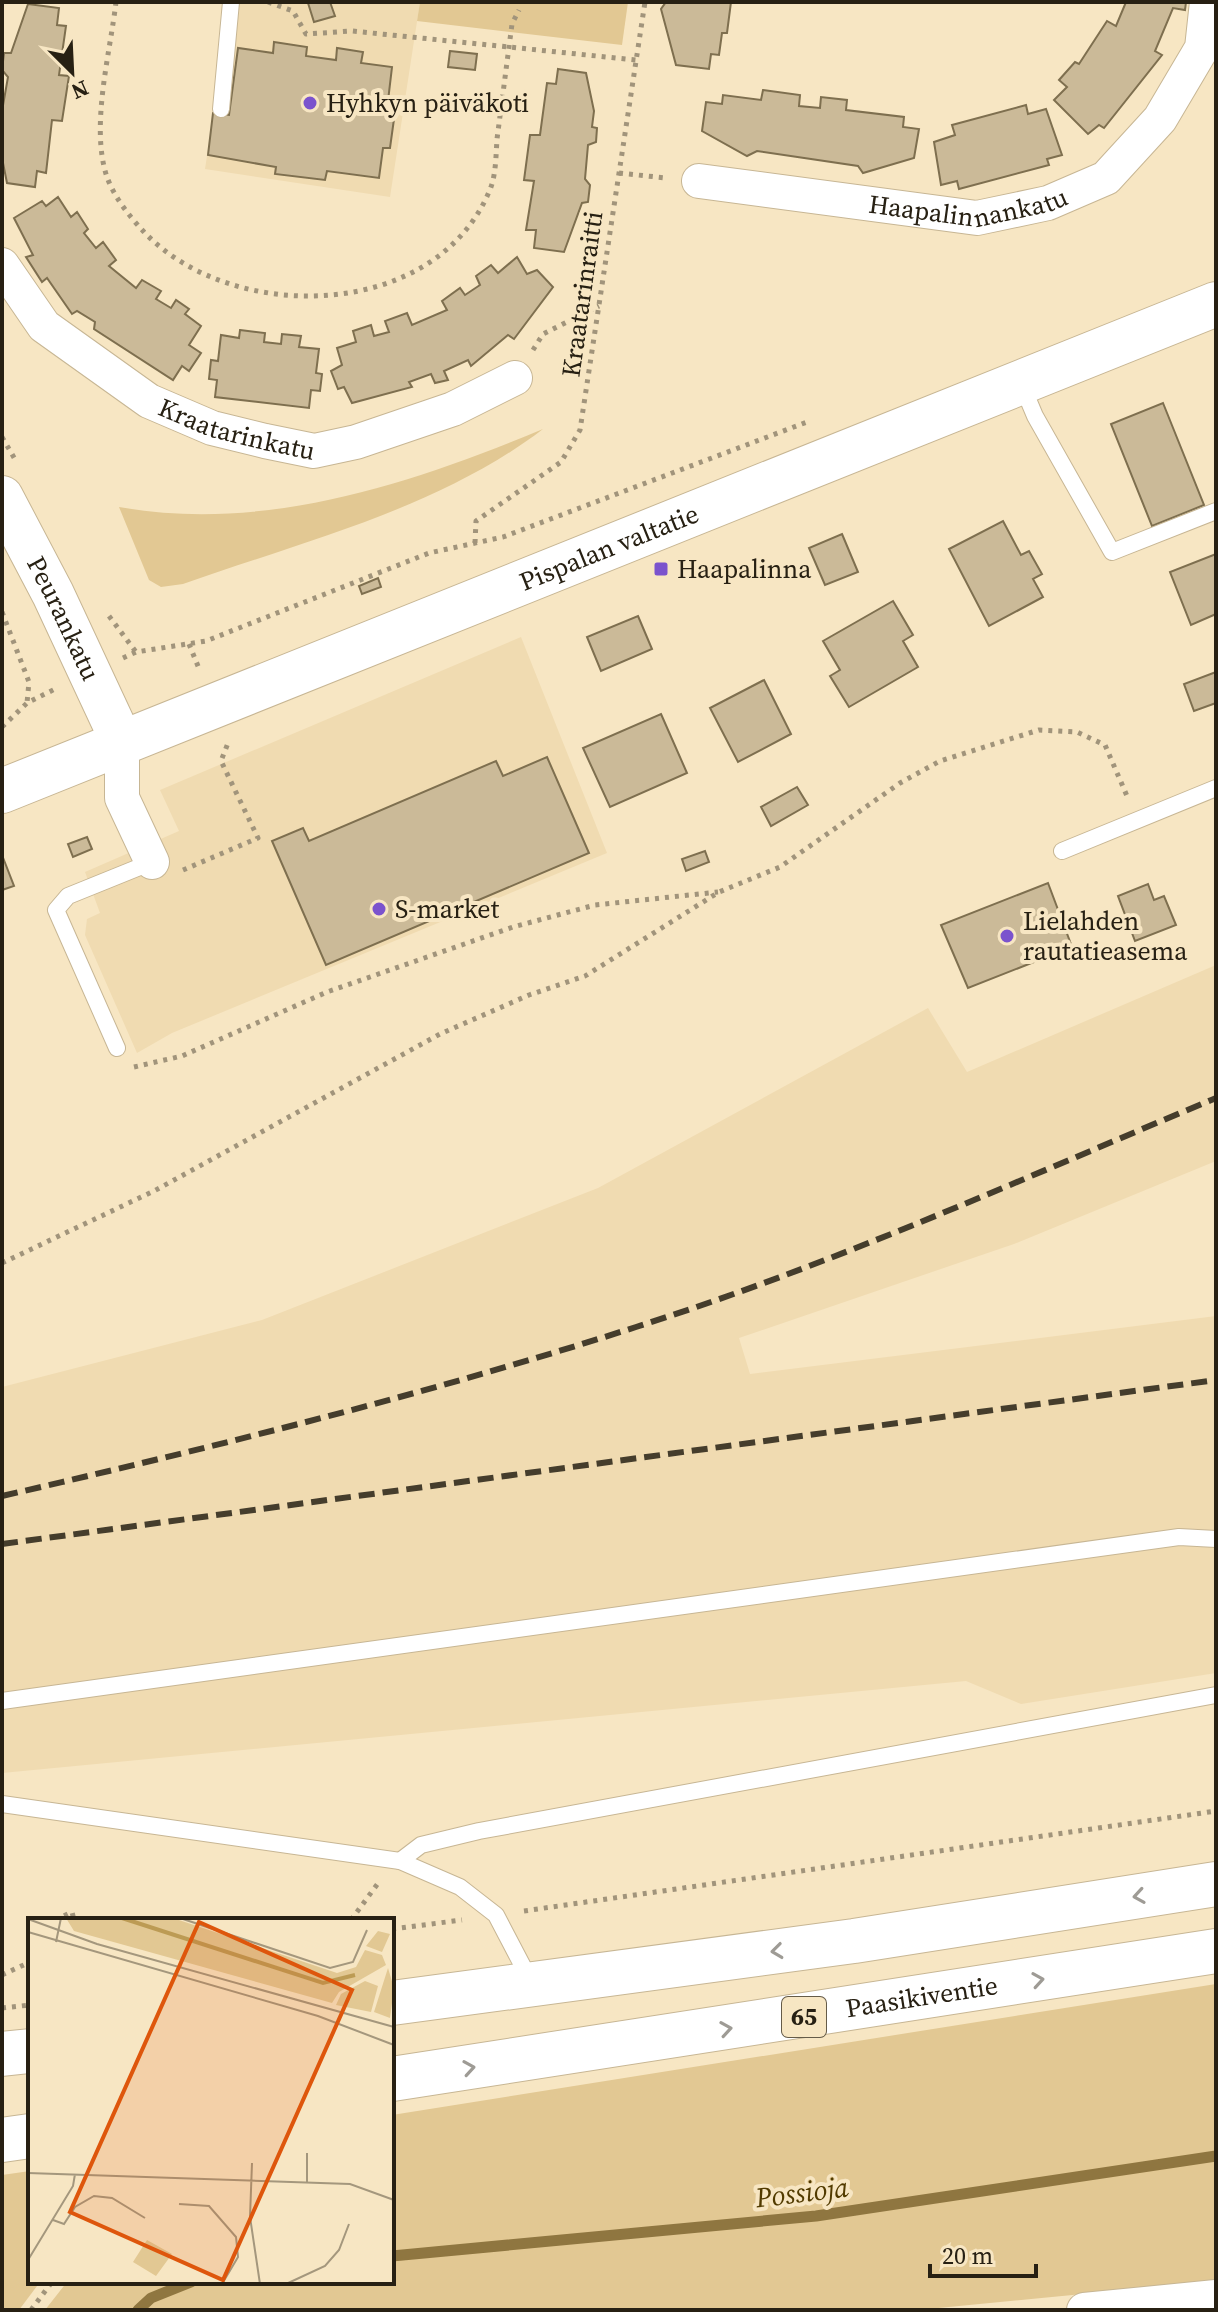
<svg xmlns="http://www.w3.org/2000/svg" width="1218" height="2312" font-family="'Source Serif 4',serif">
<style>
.built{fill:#f0dbb1}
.green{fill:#e2c893}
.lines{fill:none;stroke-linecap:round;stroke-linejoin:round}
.stream{stroke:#8f7640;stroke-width:11}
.building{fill:#cbba98;stroke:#7e6f4f;stroke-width:2}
.service-casing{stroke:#c7b694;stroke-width:18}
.minor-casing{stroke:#c7b694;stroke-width:36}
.tertiary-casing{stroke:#c7b694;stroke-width:44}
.secondary-casing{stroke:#c7b694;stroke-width:46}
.trunk-casing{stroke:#c7b694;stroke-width:46}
.path{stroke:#a1947b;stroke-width:5;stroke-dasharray:4 6;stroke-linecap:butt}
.service{stroke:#fff;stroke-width:16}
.minor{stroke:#fff;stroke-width:34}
.tertiary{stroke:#fff;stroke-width:42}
.secondary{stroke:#fff;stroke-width:44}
.trunk{stroke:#fff;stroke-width:44}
.rail{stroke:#453d2c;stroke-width:6;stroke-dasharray:16 8;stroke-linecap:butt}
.oneway{stroke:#9e9b95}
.poi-dot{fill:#7b53cd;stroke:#f7e6c3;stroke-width:3}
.labels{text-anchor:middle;stroke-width:8;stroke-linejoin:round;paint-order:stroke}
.shield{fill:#f7e6c3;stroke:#655b48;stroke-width:2}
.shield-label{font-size:24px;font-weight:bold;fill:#272013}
.poi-label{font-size:26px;fill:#272013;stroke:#f7e6c3;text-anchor:start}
.street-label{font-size:26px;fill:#272013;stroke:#f7e6c3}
.water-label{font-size:28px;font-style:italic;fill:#523b00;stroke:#f7e6c3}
.inset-river{fill:none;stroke:#bc9b54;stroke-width:4}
.inset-road{fill:none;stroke:#a4977d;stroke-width:2}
.view{fill:#de560c;fill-opacity:0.15;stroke:#de560c;stroke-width:4}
.inset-edge{fill:none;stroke:#272013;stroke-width:4}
</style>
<rect width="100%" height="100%" fill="#f7e6c3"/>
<!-- built -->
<g class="built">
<polygon points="231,2 420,2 390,197 205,169"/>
<polygon points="521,637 607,853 172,1033 137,1053 85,935 87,919 100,913 85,872 179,831 160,790"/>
<polygon points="1216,965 1216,1161 1014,1244 739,1338 750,1374 1216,1316 1216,1673 1021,1704 966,1681 2,1773 2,1387 262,1320 598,1188 928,1008 967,1072"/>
</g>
<!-- green -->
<g class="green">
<polygon points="420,2 628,2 622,45 417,21"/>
<path d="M543 429C440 508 304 541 183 584L161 587 149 580 119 507C264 533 411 484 543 429Z"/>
<polygon points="1216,1984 1216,2281 918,2310 45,2310 67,2282 392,2282 392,2115"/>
<polygon points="30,2171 30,2282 40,2282 19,2310 2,2310 2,2175"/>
</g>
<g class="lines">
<!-- stream -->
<g class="stream">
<polyline points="392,2256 816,2216 1216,2156"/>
<polyline points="138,2310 151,2298 191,2282"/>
</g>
</g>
<!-- building -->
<g class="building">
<polygon points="330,2 335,16 314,22 308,3"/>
<polygon points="666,2 731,2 727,33 722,33 719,55 711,54 709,69 676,65 661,9"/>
<polygon points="1126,2 1186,2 1185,10 1173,8 1155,51 1162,55 1104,128 1099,125 1088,134 1054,100 1067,87 1059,80 1075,62 1079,64 1107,21 1116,26"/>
<polygon points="28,4 59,8 57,25 66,26 59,75 69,76 62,121 52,120 46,173 37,171 35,187 7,183 2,158 2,111 8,77 2,70 4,53 11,53"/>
<polygon points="274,42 307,47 306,56 336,60 337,48 363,52 361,63 392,67 386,118 394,119 390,148 383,148 379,178 327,171 325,180 275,174 276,167 208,155 213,113 229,115 238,48 273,53"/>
<polygon points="450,51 477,54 475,70 448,67"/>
<polygon points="558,69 586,73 594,111 592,127 597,128 596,142 588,145 585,179 590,185 588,202 582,203 564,252 534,248 536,230 526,230 534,181 524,180 530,135 540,135 547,83 556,84"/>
<polygon points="763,90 800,95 799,106 820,108 821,97 847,100 846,110 904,117 903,127 919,129 914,158 863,173 858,166 757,151 747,156 702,131 706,102 722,104 723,95 761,100"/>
<polygon points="1026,105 1028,114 1046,109 1062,155 1047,159 1049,165 959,189 957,181 941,185 934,142 955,135 952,125"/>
<polygon points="58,197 71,217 77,212 88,229 84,233 96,248 103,242 116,260 109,266 136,288 142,280 161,291 156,299 171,308 176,300 189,309 185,314 201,326 189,345 201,353 189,371 182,366 173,380 94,329 95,322 77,311 72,314 47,278 42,282 26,257 33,255 14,218 42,201 46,206"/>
<polygon points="517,257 527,274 537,270 553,287 514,339 508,335 471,366 468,360 444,371 448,380 435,383 431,374 409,382 412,387 352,403 344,387 338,389 331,371 342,365 337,348 356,342 353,331 371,325 374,336 389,332 385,321 407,313 412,325 447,310 442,301 460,288 465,295 480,285 476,276 491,265 498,273"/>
<polygon points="240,330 265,333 264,342 281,344 282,334 301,336 299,347 319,349 316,373 322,374 320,391 311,390 309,408 215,397 217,380 209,379 211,360 218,361 221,335 239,338"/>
<polygon points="1163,403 1204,505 1152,526 1111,424"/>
<polygon points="1003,521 1021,555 1029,551 1042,574 1033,579 1043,597 989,626 949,549"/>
<polygon points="842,534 858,572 825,585 809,548"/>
<polygon points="1216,554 1216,614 1191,625 1170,572"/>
<polygon points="378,578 381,587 362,594 359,586"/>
<polygon points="893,601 913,635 903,641 918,667 849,707 830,676 840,670 823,641"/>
<polygon points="638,616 652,649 601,671 587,637"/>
<polygon points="1216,672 1216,703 1194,711 1184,684"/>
<polygon points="764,680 791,734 738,762 710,708"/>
<polygon points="661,714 687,773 610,807 583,748"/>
<polygon points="547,757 589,853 326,965 272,841 303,828 309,841 496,761 503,776"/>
<polygon points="797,787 808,805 771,826 761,807"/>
<polygon points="87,837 92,849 73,857 68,844"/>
<polygon points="705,851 709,862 686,871 682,859"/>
<polygon points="2,855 14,886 2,890"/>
<polygon points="1048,883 1072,947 968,988 941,925"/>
<polygon points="1148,884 1154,900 1164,896 1176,925 1135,941 1118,896"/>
</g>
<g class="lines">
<!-- service casing -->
<g class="service-casing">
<g id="service">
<polyline points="221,109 231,2"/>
<polyline points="1022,385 1035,416 1112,552 1216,511"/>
<polyline points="1062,851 1216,788"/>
<polyline points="117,1048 56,910 68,896 152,862"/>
<polyline points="2,1701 1179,1537 1216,1539"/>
<polyline points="2,1804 400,1861 460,1887 496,1915 530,1980"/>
<polyline points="400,1861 421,1845 479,1831 1216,1695"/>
</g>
</g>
<!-- minor casing -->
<g class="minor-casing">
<g id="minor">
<path id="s1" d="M699 181 977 218 1048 203 1106 178 1160 119 1202 48 1207 2"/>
<path id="s2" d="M2 265 44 326 149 401 212 428 265 441 314 451 356 442 453 409 515 378"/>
<polyline points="122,742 122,798 152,862"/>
<polyline points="1084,2310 1216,2297"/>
</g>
</g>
<!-- tertiary casing -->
<g class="tertiary-casing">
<g id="tertiary">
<path id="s3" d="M2 497 53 594 122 742"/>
</g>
</g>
<!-- secondary casing -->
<g class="secondary-casing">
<g id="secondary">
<path id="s4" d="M2 791 1216 304"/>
</g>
</g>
<!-- trunk casing -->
<g class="trunk-casing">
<g id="trunk">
<polyline points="392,2003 854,1941 1216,1884"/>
<polyline points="2,2054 30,2051"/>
<path id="s5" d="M392 2079 1216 1951"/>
<polyline points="2,2140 30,2136"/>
</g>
</g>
<!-- path -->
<g class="path">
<path d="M116 2C110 54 90 127 107 177 114 197 130 217 144 232 233 326 439 321 491 187 496 173 496 154 497 139 502 101 507 62 512 24L519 10"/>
<polyline points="268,2 293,11 306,34 352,31 636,60"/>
<polyline points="619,173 666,178"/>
<polyline points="533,350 543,334 599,306"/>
<polyline points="2,437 16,461"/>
<polyline points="475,543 476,521 561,462 580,430 645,2"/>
<polyline points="2,612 29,682 27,703"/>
<polyline points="109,616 136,652"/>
<polyline points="189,644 200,671"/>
<polyline points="123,658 136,652 206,641 429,553 503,537 807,422"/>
<polyline points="2,727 27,703 55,689"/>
<polyline points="183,870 258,838 221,761 228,743"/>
<polyline points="134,1067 182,1056 327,992 513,927 595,905 718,892"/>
<polyline points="2,1263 154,1191 440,1034 529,995 585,976 719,892 780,867 900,783 940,761 1039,730 1077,732 1105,745 1127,796"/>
<polyline points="524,1911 1216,1811"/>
<polyline points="55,1920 72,1912 74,1920"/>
<polyline points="121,1920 172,1920"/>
<polyline points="351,1920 379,1882"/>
<polyline points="392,1929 462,1920"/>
<polyline points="2,1975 30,1962"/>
<polyline points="2,2008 30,2005"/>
<polyline points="31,2310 52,2282"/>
</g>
<!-- service -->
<use href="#service" class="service"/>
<!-- minor -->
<use href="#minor" class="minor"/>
<!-- tertiary -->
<use href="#tertiary" class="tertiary"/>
<!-- secondary -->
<use href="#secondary" class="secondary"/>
<!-- trunk -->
<use href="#trunk" class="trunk"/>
<!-- rail -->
<g class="rail">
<path d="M2 1496C215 1447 427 1394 636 1327 834 1264 1024 1178 1216 1098"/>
<polyline points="2,1544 1216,1380"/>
</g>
</g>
<!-- one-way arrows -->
<defs><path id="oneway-chevron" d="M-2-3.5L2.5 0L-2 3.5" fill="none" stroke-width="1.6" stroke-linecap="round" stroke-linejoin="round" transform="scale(2)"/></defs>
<g class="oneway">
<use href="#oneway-chevron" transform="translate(1139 1896) rotate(171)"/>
<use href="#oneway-chevron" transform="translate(777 1951) rotate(173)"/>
<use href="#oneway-chevron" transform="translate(1038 1980) rotate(-9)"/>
<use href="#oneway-chevron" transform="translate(726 2029) rotate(-9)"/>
<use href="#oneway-chevron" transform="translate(469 2068) rotate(-9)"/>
</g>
<!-- markers -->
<g class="poi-dot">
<circle cx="310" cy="103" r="8"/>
<rect x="653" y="561" width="16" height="16" rx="4"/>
<circle cx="379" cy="909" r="8"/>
<circle cx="1007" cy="936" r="8"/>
</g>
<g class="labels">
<!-- shield labels -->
<rect class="shield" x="782" y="1997" width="44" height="40" rx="6"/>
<g class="shield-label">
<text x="804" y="2025">65</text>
</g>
<!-- poi labels -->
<g class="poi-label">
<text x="326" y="112">Hyhkyn päiväkoti</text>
<text x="677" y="578">Haapalinna</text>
<text x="395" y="918">S-market</text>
<text x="1023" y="930">Lielahden<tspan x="1023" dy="30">rautatieasema</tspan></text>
</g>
<!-- street labels -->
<g class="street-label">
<text dy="9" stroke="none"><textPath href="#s1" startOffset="272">Haapalinnankatu</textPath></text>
<text transform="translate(582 294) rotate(-82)" y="9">Kraatarinraitti</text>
<text dy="9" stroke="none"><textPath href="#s2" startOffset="296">Kraatarinkatu</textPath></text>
<text dy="9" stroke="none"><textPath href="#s4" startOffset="654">Pispalan valtatie</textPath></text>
<text dy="9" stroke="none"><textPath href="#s3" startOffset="136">Peurankatu</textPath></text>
<text dy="9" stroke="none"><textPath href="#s5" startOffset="536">Paasikiventie</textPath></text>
</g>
<!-- water labels -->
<g class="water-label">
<text transform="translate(802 2192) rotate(-7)" y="10">Possioja</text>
</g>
</g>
<!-- overview -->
<g transform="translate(28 1918)">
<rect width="366" height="366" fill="#f7e6c3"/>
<path d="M38 0H145L309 55 328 49 337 32 354 37 358 47 311 74 304 85 46 13ZM350 13 362 16 354 34 338 28ZM360 50 366 70 362 100 346 94ZM337 63 350 68 343 94 308 87 313 76ZM119 322 144 336 128 358 105 344Z" fill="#e2c893"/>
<path class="inset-river" d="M94 0 295 65 327 57"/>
<path class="inset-road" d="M152 0 302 50 325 44 339 12M0 1 69 26 366 109M0 14 290 98 366 127M28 24 33 0M279 235V264M224 245 222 299 232 366M0 255 322 266 366 282M151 286 181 288 208 319 210 339 194 366M25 302 36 306 47 289 66 278 84 280 117 300M0 342 45 268 47 256M258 366 297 348 311 332 321 306"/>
<path class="view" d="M171 4 324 72 195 362 42 294Z"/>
<rect width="366" height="366" class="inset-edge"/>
</g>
<!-- border -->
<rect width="1218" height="2312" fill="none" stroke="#272013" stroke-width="8"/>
<!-- north arrow -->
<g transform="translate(72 72) rotate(156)" stroke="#f7e6c3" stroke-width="6" paint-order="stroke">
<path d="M0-6L14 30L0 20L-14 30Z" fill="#272013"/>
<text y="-12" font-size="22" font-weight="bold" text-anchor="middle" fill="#272013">N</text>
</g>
<!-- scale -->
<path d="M930 2264v12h106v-12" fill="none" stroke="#272013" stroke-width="4"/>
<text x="942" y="2264" font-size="24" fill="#272013" stroke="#f7e6c3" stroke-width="6" paint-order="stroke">20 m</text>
</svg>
